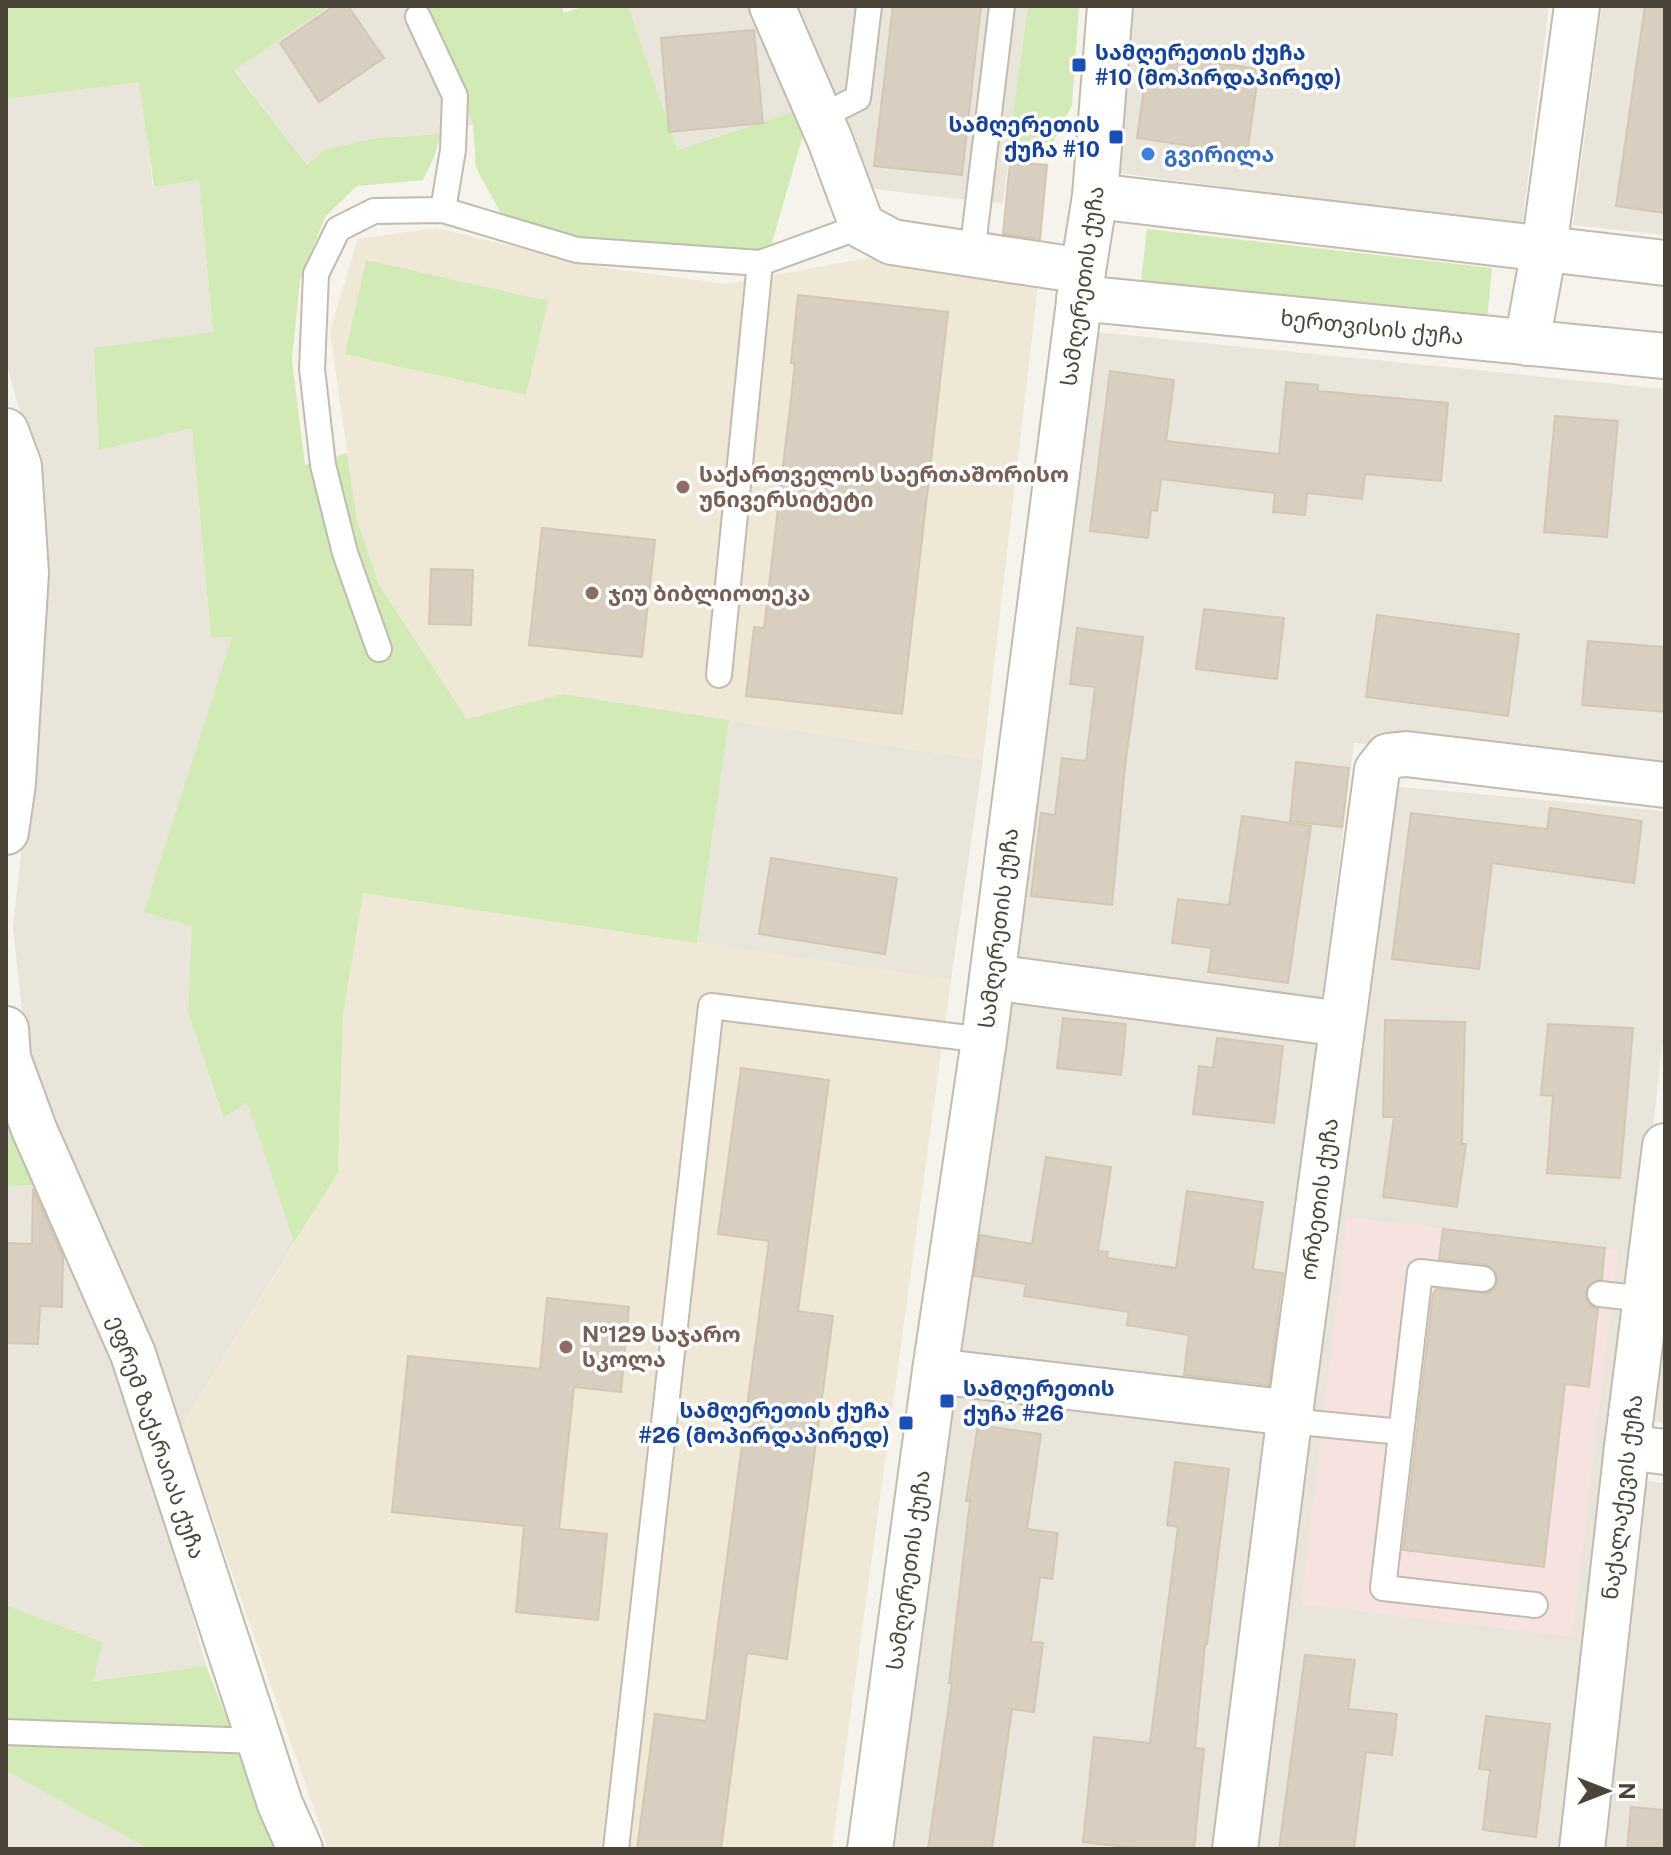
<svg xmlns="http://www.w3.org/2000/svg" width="1671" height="1855" font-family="'Public Sans','Noto Sans Georgian',sans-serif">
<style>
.residential{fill:#eae5da}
.education{fill:#efe8d6}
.medical{fill:#f6e3e0}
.green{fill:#d2eab5}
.building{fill:#d8cfc1;stroke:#d3c7b4;stroke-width:2}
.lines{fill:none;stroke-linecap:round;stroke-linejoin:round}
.lane-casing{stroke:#c2bbae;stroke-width:28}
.street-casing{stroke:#c2bbae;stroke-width:48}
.lane{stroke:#fff;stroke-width:24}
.street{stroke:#fff;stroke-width:44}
.transit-dot{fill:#1a4fb4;stroke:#fff;stroke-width:3}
.shop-dot{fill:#3f7fe0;stroke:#fff;stroke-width:3}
.education-dot{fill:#8d6e63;stroke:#fff;stroke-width:3}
.labels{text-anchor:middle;stroke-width:7;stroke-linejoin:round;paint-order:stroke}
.transit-label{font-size:22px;font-weight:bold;fill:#164399;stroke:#fff;text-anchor:start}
.shop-label{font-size:22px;font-weight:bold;fill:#366cbe;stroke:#fff;text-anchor:start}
.street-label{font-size:22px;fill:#4b4439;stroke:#fff}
.education-label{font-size:22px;font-weight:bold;fill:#785e54;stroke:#fff;text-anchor:start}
</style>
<rect width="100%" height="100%" fill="#f6f3ec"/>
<!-- residential -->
<g class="residential">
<polygon points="330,6 426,6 474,124 441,134 377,138 307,165 234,69"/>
<polygon points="628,6 753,6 802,109 676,150"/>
<polygon points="785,6 1028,6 1003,204 857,187"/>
<polygon points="1133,6 1549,6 1522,226 1120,173"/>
<polygon points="1602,6 1665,6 1665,235 1573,225"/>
<polygon points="140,81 153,187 199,180 213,332 99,449 192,427 211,638 232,637 205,725 188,1012 222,1117 247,1101 294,1243 181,1427 27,1060 13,927 25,817 41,491 6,360 6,99"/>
<polygon points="1086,331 1665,389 1665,772 1354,743 1321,1008 1008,969"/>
<polygon points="729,720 983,760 951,980 697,943"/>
<polygon points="1390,786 1665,811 1665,1023 1569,1849 1253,1849"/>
<polygon points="1008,998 1319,1041 1269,1399 954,1357"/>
<polygon points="43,1185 123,1356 206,1666 92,1681 103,1642 6,1605 6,1186"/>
<polygon points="1665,1288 1665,1423 1647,1420"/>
<polygon points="953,1389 1265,1427 1214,1849 891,1849"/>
<polygon points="1646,1481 1665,1483 1665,1849 1604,1849"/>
<polygon points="6,1771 80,1811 149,1849 6,1849"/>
</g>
<!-- education -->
<g class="education">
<polygon points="436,228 606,268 726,284 867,258 1038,285 983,760 563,694 467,720 379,585 357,520 330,331 358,239"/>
<polygon points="363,892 951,980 832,1849 328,1849 181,1427 338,1173 343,1014"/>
</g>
<!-- medical -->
<polygon class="medical" points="1347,1217 1618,1250 1572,1637 1301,1604"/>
<!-- green -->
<g class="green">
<polygon points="6,6 330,6 234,70 307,165 324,150 377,138 441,134 434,157 423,180 357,186 325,217 300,281 292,360 305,465 347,453 357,520 379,585 467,719 563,694 729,720 697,943 363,893 343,1014 338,1173 294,1243 247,1102 223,1118 188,1012 192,926 144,912 232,637 211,638 192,428 99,450 94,348 213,332 199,180 154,187 139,82 6,99"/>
<polygon points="426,6 562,6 564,13 584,6 628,6 677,150 802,109 807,121 771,246 725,262 596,242 503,217 476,168 473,124"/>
<polygon points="1028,6 1079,6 1072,105 1049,149 1009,145"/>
<polygon points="1147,229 1492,268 1487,320 1141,281"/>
<polygon points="366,260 548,301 526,395 345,354"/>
<polygon points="6,1092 43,1185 6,1186"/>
<polygon points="6,1605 103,1642 93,1681 206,1666 279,1849 149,1849 6,1771"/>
</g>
<!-- building -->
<g class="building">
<polygon points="334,6 348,6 384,58 319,102 280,43"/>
<polygon points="893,6 981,6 962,175 874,166"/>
<polygon points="1645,6 1665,6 1665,213 1616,206"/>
<polygon points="754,30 763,123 669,132 661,38"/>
<polygon points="1149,53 1259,69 1247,154 1137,138"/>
<polygon points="1010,162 1047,165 1040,239 1003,234"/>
<polygon points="798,295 948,312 902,714 746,696 754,627 764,628 795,364 791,363"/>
<polygon points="1110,371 1174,380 1166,441 1279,454 1286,382 1318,385 1318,391 1448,403 1441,481 1365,474 1362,499 1307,493 1305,515 1273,512 1275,493 1161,479 1157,511 1151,510 1148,538 1090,531"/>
<polygon points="1555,416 1618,421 1607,537 1544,532"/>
<polygon points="542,528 655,540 642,657 529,645"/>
<polygon points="431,569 473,570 471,625 429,624"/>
<polygon points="1204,609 1284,618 1277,679 1196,669"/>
<polygon points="1377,615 1519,634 1508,716 1366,697"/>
<polygon points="1077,628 1143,637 1125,766 1112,905 1031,896 1041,813 1055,815 1062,758 1086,761 1095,687 1070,684"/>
<polygon points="1588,641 1665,647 1665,712 1582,705"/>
<polygon points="1296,762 1349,768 1342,827 1290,821"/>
<polygon points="1550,808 1642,821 1634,883 1492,863 1479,969 1392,959 1411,813 1547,829"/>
<polygon points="1242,816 1311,826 1288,983 1208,972 1212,948 1172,943 1178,899 1229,905"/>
<polygon points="771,858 897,878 885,954 759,934"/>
<polygon points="1063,1018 1126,1024 1121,1075 1057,1068"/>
<polygon points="1385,1020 1465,1022 1462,1144 1466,1144 1457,1207 1383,1197 1394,1117 1383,1117"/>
<polygon points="1548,1024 1633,1028 1620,1178 1547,1173 1553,1096 1541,1095"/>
<polygon points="1217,1038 1283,1046 1274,1123 1193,1114 1199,1066 1213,1068"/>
<polygon points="741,1068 829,1080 798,1311 833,1316 787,1659 747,1653 721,1849 637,1849 655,1714 706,1721 715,1649 769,1241 718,1234"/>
<polygon points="1046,1157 1111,1167 1098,1251 1108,1252 1107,1258 1176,1268 1187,1191 1263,1202 1253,1269 1283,1273 1269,1385 1184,1375 1189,1335 1127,1325 1129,1312 1024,1296 1026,1284 974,1276 980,1235 1032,1244"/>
<polygon points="33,1189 63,1257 62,1307 40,1306 38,1344 6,1343 6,1243 32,1244"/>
<polygon points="1443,1229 1605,1248 1602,1279 1588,1285 1585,1293 1591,1306 1598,1309 1589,1387 1565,1384 1544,1567 1403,1550 1433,1294 1436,1289 1488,1293 1495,1288 1498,1281 1496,1272 1485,1264 1439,1259"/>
<polygon points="547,1298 629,1307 621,1392 574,1387 559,1529 607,1534 598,1620 516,1612 524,1526 392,1512 408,1356 540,1369"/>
<polygon points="978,1425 1041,1434 1027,1529 1058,1533 1052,1579 1040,1577 1031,1642 1043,1643 1034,1712 1012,1709 992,1849 928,1849 952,1683 949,1683 970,1501 966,1501"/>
<polygon points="1175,1462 1229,1469 1207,1644 1205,1644 1195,1748 1204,1749 1194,1849 1146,1849 1083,1842 1094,1737 1150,1743 1178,1527 1167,1525"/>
<polygon points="1305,1655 1355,1660 1348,1709 1397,1714 1392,1755 1366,1752 1354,1849 1279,1849"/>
<polygon points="1486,1716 1550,1724 1536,1837 1483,1830 1490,1770 1479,1769"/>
<polygon points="1631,1807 1665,1810 1665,1849 1627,1849"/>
</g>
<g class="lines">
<!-- lane casing -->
<g class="lane-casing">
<g id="lane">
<polyline points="418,17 455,96 453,150 443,210"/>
<polyline points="820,117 858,98 869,6"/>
<polyline points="972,254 1002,6"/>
<polyline points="379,649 345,553 323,465 312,369 316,274 338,229 374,211 443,210 577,250 760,263 862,226"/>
<polyline points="719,675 760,263"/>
<polyline points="1483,1279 1420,1272 1383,1588 1535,1605"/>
<polyline points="1600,1294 1645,1299"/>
<polyline points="1289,1421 1401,1432"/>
<polyline points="6,1732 259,1741"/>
<polyline points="616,1849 711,1006 984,1040"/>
</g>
</g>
<!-- street casing -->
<g class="street-casing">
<g id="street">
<polyline points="772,6 830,140 862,226 892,242 1083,271"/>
<polyline points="1095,196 1665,263"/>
<polyline points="1079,298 1665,356"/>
<polyline points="1527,343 1544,249 1577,6"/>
<polyline points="6,431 19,466 26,573 13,783 6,832"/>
<polyline points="992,977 1342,1024"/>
<polyline points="6,1029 8,1058 34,1129 133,1354 280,1804 300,1849"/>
<polyline points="935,1371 1291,1413"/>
<polyline points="1627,1447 1665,1452"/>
<polyline points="870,1849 935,1371 984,1040 1083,271 1095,196 1110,6"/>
<polyline points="1235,1849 1289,1421 1377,770 1388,756 1406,754 1665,785"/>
<polyline points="1582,1849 1627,1447 1665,1146"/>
</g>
</g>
<!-- lane -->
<use href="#lane" class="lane"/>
<!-- street -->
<use href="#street" class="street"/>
</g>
<!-- markers -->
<g class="transit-dot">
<rect x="1071" y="57" width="16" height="16" rx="4"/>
<rect x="1108" y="129" width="16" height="16" rx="4"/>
<rect x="939" y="1393" width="16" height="16" rx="4"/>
<rect x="898" y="1415" width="16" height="16" rx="4"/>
</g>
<circle class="shop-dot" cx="1148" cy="154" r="8"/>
<g class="education-dot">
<circle cx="683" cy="487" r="8"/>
<circle cx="592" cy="593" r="8"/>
<circle cx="566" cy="1347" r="8"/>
</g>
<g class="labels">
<!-- transit labels -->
<g class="transit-label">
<text x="1095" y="60">სამღერეთის ქუჩა<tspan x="1095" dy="25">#10 (მოპირდაპირედ)</tspan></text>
<text x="1100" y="132" text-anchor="end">სამღერეთის<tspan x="1100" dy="25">ქუჩა #10</tspan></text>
<text x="963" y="1396">სამღერეთის<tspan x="963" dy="25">ქუჩა #26</tspan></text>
<text x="890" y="1418" text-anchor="end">სამღერეთის ქუჩა<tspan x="890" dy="25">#26 (მოპირდაპირედ)</tspan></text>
</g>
<!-- shop labels -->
<g class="shop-label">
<text x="1164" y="162">გვირილა</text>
</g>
<!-- street labels -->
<g class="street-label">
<text transform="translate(1082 286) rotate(-82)" y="8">სამღერეთის ქუჩა</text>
<text transform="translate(1372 327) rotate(6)" y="8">ხერთვისის ქუჩა</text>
<text transform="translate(998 928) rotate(-83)" y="8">სამღერეთის ქუჩა</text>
<text transform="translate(1319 1199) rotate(-82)" y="8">ორბეთის ქუჩა</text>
<text transform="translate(157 1437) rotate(71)" y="8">ეფრემ ზაქარაიას ქუჩა</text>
<text transform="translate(1622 1497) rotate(-83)" y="8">ნაქალაქევის ქუჩა</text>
<text transform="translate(908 1570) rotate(-82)" y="8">სამღერეთის ქუჩა</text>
</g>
<!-- education labels -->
<g class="education-label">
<text x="699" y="482">საქართველოს საერთაშორისო<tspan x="699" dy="25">უნივერსიტეტი</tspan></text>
<text x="608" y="601">ჯიუ ბიბლიოთეკა</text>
<text x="582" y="1342">№129 საჯარო<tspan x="582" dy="25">სკოლა</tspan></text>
</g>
</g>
<!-- border -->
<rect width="1671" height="1855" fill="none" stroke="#4b4439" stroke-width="16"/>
<!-- north arrow -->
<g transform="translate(1607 1791) rotate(90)" stroke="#ffffff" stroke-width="6" paint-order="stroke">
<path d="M0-6L14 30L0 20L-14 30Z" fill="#4b4439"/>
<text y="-12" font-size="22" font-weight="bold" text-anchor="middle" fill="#4b4439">N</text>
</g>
</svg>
